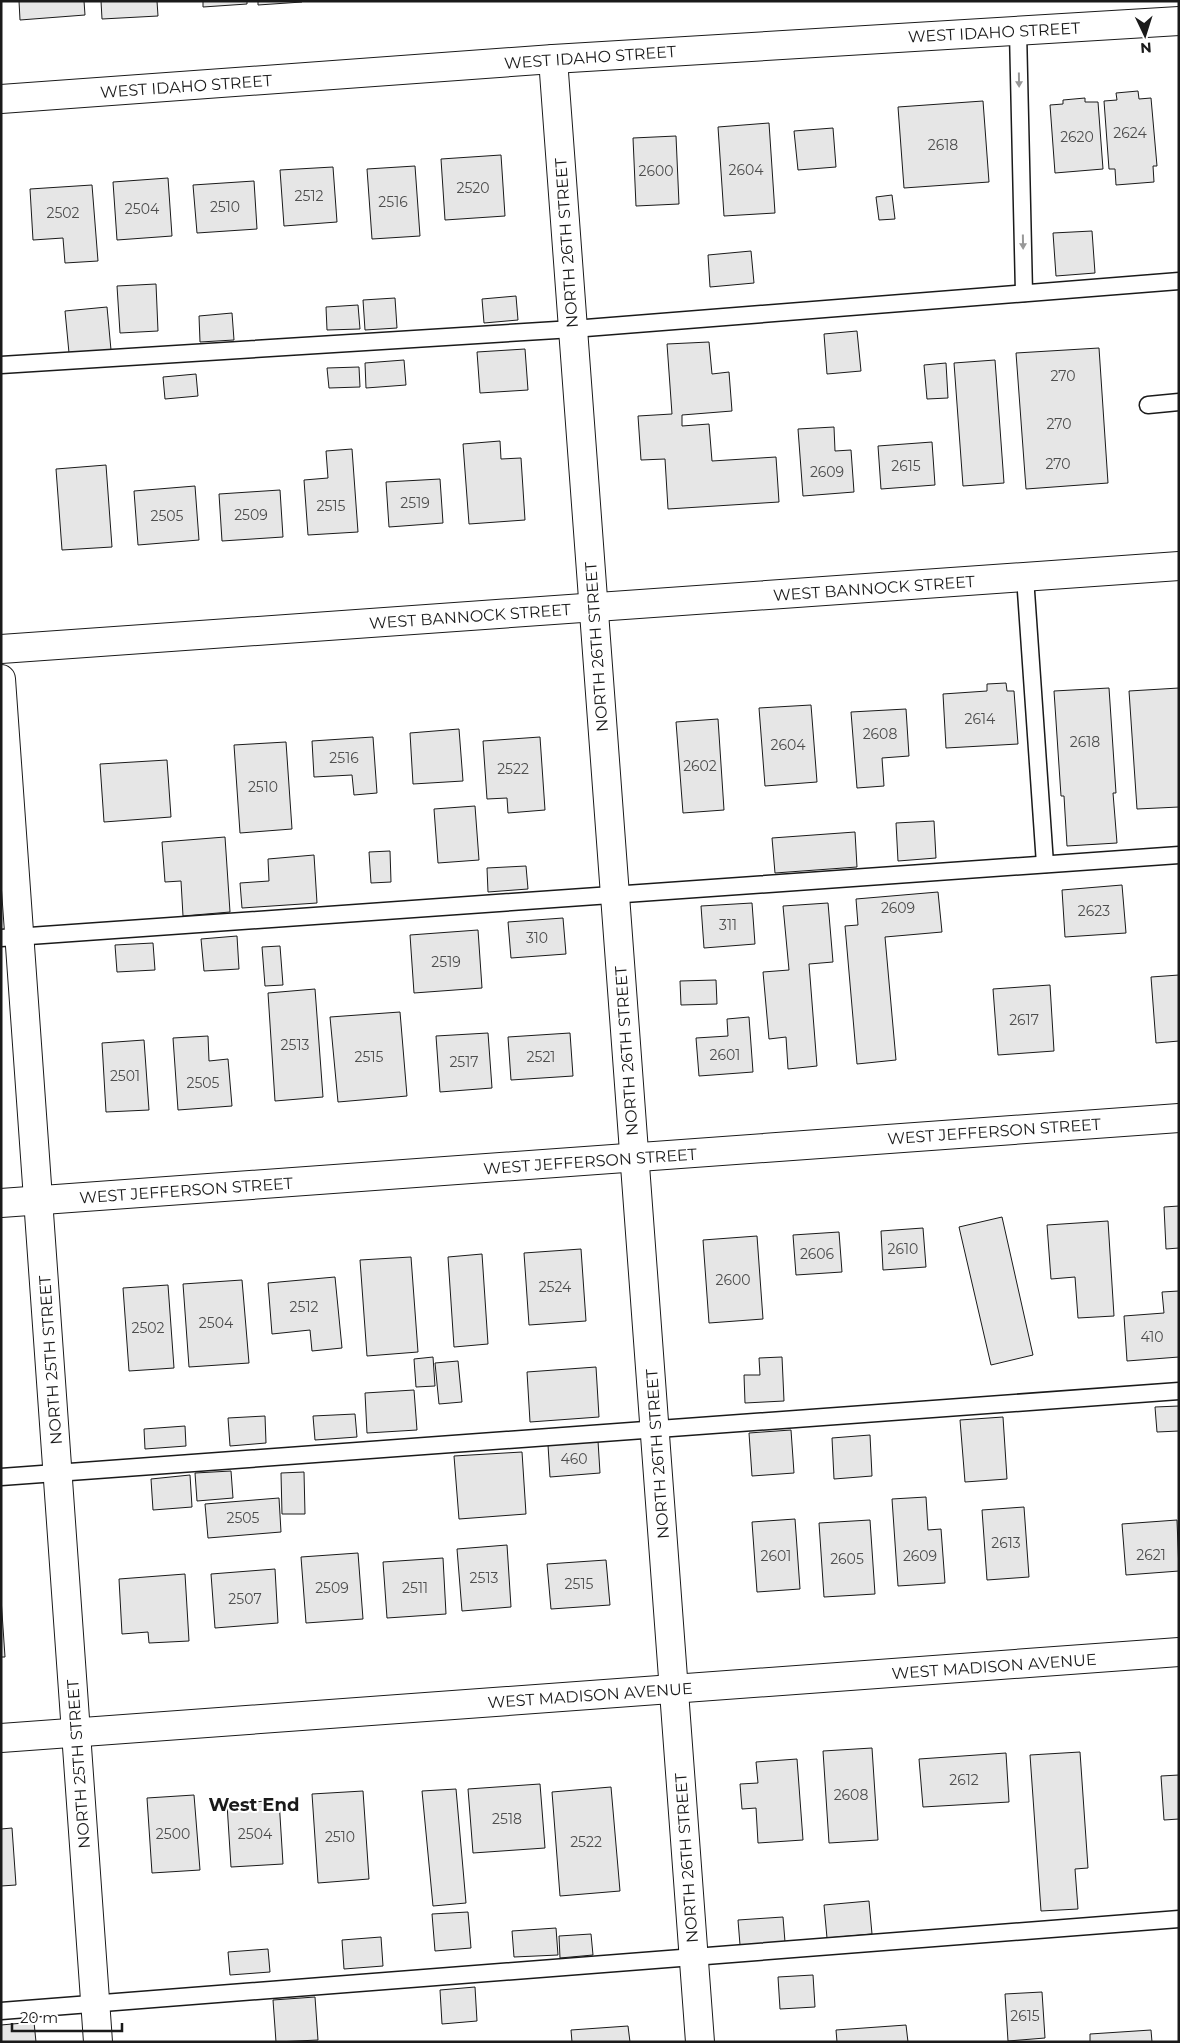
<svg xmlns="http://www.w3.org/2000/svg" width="1180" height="2043" font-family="Montserrat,sans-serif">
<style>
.building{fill:#e6e6e6;stroke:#1a1a1a}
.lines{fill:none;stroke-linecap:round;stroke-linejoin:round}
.lane-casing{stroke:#1a1a1a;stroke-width:19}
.street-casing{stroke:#1a1a1a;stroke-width:30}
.lane{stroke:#fff;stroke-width:16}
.street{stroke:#fff;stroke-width:28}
.oneway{fill:#989898}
.labels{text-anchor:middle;stroke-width:4;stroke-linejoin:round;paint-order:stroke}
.number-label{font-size:14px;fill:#4d4d4d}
.street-label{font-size:16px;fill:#1a1a1a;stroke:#fff}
.neighbourhood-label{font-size:18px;font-weight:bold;fill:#1a1a1a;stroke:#fff}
</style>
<rect width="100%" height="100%" fill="#fff"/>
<!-- building -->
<g class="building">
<polygon points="19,1 84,1 85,15 20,20"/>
<polygon points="101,1 157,1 158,16 102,19"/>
<polygon points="203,1 247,1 247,4 203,7"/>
<polygon points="258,1 302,1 302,2 258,5"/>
<polygon points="1138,91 1139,99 1151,98 1157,166 1153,166 1154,182 1116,185 1115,169 1109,169 1104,101 1117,100 1116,93"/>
<polygon points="1085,98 1085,102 1098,102 1103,169 1055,173 1050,105 1063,104 1063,100"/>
<polygon points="983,101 989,182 904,188 898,107"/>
<polygon points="769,123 775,213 724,216 718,127"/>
<polygon points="833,128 836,167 798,170 794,131"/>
<polygon points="676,136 679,204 636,206 633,138"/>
<polygon points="501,155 505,216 445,220 441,159"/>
<polygon points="415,166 420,236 372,239 367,169"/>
<polygon points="333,167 337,222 284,226 280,170"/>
<polygon points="168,178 172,236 117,240 113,182"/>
<polygon points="254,181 257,229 197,233 193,185"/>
<polygon points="92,185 98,261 65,263 63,238 33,240 30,189"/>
<polygon points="892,195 895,219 879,220 876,197"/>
<polygon points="1092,231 1095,273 1056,276 1053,233"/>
<polygon points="751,251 754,283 710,287 708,255"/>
<polygon points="156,284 158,331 120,333 117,286"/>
<polygon points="516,296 518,320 484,323 482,299"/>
<polygon points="395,298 397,328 365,330 363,300"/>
<polygon points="358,305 360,329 327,330 326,307"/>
<polygon points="107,307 111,350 69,353 65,311"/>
<polygon points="232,313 234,340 200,342 199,316"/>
<polygon points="857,331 861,371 827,374 824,334"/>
<polygon points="709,342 712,374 729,372 732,411 682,415 682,426 709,424 712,461 776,457 779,502 668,509 665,459 641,460 638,416 672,414 667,344"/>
<polygon points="1099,348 1108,483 1026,489 1016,353"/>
<polygon points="525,349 528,390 480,393 477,352"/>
<polygon points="404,360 406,385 366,388 365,363"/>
<polygon points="995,360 1004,483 963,486 954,363"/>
<polygon points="946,363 948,398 927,399 924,365"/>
<polygon points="359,367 360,387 329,388 327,368"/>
<polygon points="196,374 198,396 165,399 163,377"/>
<polygon points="834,427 835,451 851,450 854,492 803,496 798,429"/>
<polygon points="500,441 501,459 521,458 525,520 469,524 463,444"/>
<polygon points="932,442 935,485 881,489 878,446"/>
<polygon points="352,449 358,532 308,535 304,480 328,478 326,451"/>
<polygon points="106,465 112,547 62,550 56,469"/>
<polygon points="440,479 443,523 389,527 386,482"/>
<polygon points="195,486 199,540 138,545 134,491"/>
<polygon points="280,490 283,537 222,541 219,494"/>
<polygon points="1006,683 1007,691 1014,691 1018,744 946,748 943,694 987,691 987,684"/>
<polygon points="1109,688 1116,793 1113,793 1117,843 1067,846 1064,796 1061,796 1054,691"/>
<polygon points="1179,688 1179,807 1137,809 1129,691"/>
<polygon points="811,705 817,782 765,786 759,708"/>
<polygon points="906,709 909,756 882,758 884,786 857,788 851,712"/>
<polygon points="718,719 724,810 683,813 676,722"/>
<polygon points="459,729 463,781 413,784 410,733"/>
<polygon points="373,737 377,793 354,795 352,775 314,777 312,741"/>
<polygon points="540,737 545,810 508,813 507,798 487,799 483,741"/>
<polygon points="286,742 292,829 240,833 234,745"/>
<polygon points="167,760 171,817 104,822 100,764"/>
<polygon points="475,806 479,860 438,863 434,809"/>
<polygon points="934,821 936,858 898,861 896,823"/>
<polygon points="855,832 857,867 775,873 772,838"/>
<polygon points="225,837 230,912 183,916 181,881 165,882 162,842"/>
<polygon points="390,851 391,882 371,883 369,852"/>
<polygon points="314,855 317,903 242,908 240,883 269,881 268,859"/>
<polygon points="526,866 528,889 488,892 487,868"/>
<polygon points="1122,885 1126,933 1065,937 1062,890"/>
<polygon points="938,892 942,932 885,937 896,1060 857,1064 845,926 858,925 856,899"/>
<polygon points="752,903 755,944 704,948 701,906"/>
<polygon points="828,903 833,962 809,964 817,1066 788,1069 786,1037 769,1039 763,972 789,970 783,906"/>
<polygon points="563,918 566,954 511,958 508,922"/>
<polygon points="478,930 482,988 414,993 410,935"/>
<polygon points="237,936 239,969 204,971 201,939"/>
<polygon points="153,943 155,970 117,972 115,945"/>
<polygon points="280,946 283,985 265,986 262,947"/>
<polygon points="1179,975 1179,1041 1156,1043 1151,977"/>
<polygon points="716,980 717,1004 681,1005 680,981"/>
<polygon points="1050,985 1054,1051 998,1055 993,989"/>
<polygon points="315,989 323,1097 275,1101 268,993"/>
<polygon points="400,1012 407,1096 338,1102 330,1017"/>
<polygon points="749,1017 753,1072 699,1076 696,1038 728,1036 727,1019"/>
<polygon points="488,1033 492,1088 440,1092 436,1036"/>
<polygon points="570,1033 573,1076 511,1080 508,1037"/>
<polygon points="208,1036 209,1061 228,1059 232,1106 178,1110 173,1038"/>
<polygon points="144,1040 149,1110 106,1112 102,1043"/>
<polygon points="1179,1206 1179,1248 1166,1249 1164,1207"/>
<polygon points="1002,1217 1033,1355 991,1365 959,1227"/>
<polygon points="1108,1221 1114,1316 1078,1318 1075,1277 1051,1279 1047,1225"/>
<polygon points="923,1228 926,1267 883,1270 881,1231"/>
<polygon points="839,1232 842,1272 796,1275 793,1235"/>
<polygon points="757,1236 763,1319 709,1323 703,1240"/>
<polygon points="581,1249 586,1321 529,1325 524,1253"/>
<polygon points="482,1254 488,1344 454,1347 448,1257"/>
<polygon points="411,1257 418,1352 367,1356 360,1260"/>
<polygon points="335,1277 342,1348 312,1351 310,1330 272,1334 268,1283"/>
<polygon points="242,1280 249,1363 189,1367 183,1284"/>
<polygon points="168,1285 174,1368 129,1371 123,1288"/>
<polygon points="1179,1291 1179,1357 1127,1361 1124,1316 1164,1313 1162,1292"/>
<polygon points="433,1357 435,1386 416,1387 414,1359"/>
<polygon points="782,1357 784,1401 745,1403 744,1375 760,1375 759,1358"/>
<polygon points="458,1361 462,1402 439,1404 435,1363"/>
<polygon points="596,1367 599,1417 530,1422 527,1372"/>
<polygon points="414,1390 417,1430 367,1433 365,1393"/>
<polygon points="1179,1406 1179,1431 1157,1432 1155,1407"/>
<polygon points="355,1414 357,1437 315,1440 313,1416"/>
<polygon points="265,1416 266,1443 230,1446 228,1418"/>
<polygon points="1003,1417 1007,1479 965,1482 960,1420"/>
<polygon points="185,1426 186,1446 145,1449 144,1429"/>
<polygon points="791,1430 794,1473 752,1476 749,1433"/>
<polygon points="870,1435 872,1476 834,1479 832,1438"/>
<polygon points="598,1441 600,1473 550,1477 548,1445"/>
<polygon points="522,1452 526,1514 459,1519 454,1456"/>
<polygon points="231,1471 233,1498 197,1501 195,1473"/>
<polygon points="304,1472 305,1514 282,1514 281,1473"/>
<polygon points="190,1475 192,1507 153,1510 151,1479"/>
<polygon points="926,1497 928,1530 941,1529 945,1583 898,1586 892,1499"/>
<polygon points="279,1498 281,1532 208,1538 205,1504"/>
<polygon points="1024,1507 1029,1577 987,1580 982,1510"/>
<polygon points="795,1519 800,1589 757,1592 752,1522"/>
<polygon points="870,1520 875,1594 824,1597 819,1523"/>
<polygon points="1177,1520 1179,1571 1126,1575 1122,1524"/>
<polygon points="507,1545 511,1607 462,1611 457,1549"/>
<polygon points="358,1553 363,1619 306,1623 301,1557"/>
<polygon points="443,1558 446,1614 387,1618 383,1562"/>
<polygon points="606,1560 610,1605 551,1609 547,1564"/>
<polygon points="275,1569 278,1623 215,1628 211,1574"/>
<polygon points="185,1574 189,1641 149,1643 148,1632 122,1634 119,1579"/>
<polygon points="1,1598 5,1657 1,1657"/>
<polygon points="872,1748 878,1840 829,1843 823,1751"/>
<polygon points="1080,1752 1088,1868 1075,1869 1078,1909 1041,1911 1030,1755"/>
<polygon points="1006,1753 1009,1802 923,1807 919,1759"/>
<polygon points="797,1759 803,1840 758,1843 756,1808 742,1809 740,1784 758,1783 756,1762"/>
<polygon points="1179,1775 1179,1819 1164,1820 1161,1776"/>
<polygon points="540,1784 545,1848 473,1853 468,1789"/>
<polygon points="611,1787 620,1891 560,1896 552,1792"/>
<polygon points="456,1789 466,1903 433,1906 422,1791"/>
<polygon points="363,1791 369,1879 318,1883 312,1794"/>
<polygon points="194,1795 200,1870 152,1873 147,1798"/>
<polygon points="279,1800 283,1864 231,1867 227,1804"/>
<polygon points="12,1828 16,1885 1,1886 1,1829"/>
<polygon points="869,1901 872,1934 827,1938 824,1905"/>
<polygon points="468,1912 471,1948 435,1951 432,1914"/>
<polygon points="783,1917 785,1942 740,1945 738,1920"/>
<polygon points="556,1928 558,1955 514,1957 512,1931"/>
<polygon points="591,1934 593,1955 560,1958 559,1936"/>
<polygon points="381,1937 383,1966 344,1969 342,1940"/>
<polygon points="268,1949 270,1972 230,1975 228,1952"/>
<polygon points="813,1975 815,2007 780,2009 778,1977"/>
<polygon points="475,1987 477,2021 442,2024 440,1990"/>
<polygon points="1042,1992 1045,2038 1008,2041 1005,1994"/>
<polygon points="315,1997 318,2040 276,2042 273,2000"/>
<polygon points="34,2022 36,2042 1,2042 1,2025"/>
<polygon points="906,2025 908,2042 837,2042 836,2030"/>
<polygon points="628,2026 630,2042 572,2042 571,2030"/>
<polygon points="1151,2030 1152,2042 1090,2042 1090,2034"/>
</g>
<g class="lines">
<!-- lane casing -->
<g class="lane-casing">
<g id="lane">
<polyline points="1018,31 1024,293"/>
<polyline points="1,365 573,329 1179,281"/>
<polyline points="1148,405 1179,402"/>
<polyline points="1025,577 1045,864"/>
<polyline points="1,938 1179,855"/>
<polyline points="1,1477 1179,1391"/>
<polyline points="1,2011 1179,1919"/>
</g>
</g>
<!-- street casing -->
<g class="street-casing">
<g id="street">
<polyline points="553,59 700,2042"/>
<polyline points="1,99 553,59 1179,21"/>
<polyline points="1,649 1179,566"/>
<polyline points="1,679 98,2042"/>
<polyline points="1,1203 1179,1118"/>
<polyline points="1,1738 1179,1652"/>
</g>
</g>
<!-- lane -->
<use href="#lane" class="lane"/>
<!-- street -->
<use href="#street" class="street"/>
</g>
<!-- one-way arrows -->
<defs><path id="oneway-solid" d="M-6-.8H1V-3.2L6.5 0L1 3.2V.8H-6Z" transform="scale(1.25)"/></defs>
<g class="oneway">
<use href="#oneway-solid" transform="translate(1019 80) rotate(89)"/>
<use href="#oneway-solid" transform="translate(1023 242) rotate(89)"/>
</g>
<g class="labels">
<!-- number labels -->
<g class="number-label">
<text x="1130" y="138">2624</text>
<text x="1077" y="142">2620</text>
<text x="943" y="150">2618</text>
<text x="746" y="175">2604</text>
<text x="656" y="176">2600</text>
<text x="473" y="193">2520</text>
<text x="309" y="201">2512</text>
<text x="393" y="207">2516</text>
<text x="225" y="212">2510</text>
<text x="142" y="214">2504</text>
<text x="63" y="218">2502</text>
<text x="1063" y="381">270</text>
<text x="1059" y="429">270</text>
<text x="1058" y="469">270</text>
<text x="906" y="471">2615</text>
<text x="827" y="477">2609</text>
<text x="415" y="508">2519</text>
<text x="331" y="511">2515</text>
<text x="251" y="520">2509</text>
<text x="167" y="521">2505</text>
<text x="980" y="724">2614</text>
<text x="880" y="739">2608</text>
<text x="1085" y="747">2618</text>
<text x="788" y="750">2604</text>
<text x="344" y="763">2516</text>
<text x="700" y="771">2602</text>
<text x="513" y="774">2522</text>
<text x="263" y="792">2510</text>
<text x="898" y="913">2609</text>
<text x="1094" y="916">2623</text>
<text x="728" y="930">311</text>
<text x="537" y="943">310</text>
<text x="446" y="967">2519</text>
<text x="1024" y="1025">2617</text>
<text x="295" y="1050">2513</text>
<text x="725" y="1060">2601</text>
<text x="369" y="1062">2515</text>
<text x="541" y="1062">2521</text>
<text x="464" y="1067">2517</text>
<text x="125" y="1081">2501</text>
<text x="203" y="1088">2505</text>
<text x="903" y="1254">2610</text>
<text x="817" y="1259">2606</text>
<text x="733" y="1285">2600</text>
<text x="555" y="1292">2524</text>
<text x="304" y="1312">2512</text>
<text x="216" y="1328">2504</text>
<text x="148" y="1333">2502</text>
<text x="1152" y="1342">410</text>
<text x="574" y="1464">460</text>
<text x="243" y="1523">2505</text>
<text x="1006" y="1548">2613</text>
<text x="1151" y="1560">2621</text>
<text x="776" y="1561">2601</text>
<text x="920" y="1561">2609</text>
<text x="847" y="1564">2605</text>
<text x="484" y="1583">2513</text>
<text x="579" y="1589">2515</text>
<text x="332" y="1593">2509</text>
<text x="415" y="1593">2511</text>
<text x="245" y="1604">2507</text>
<text x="964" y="1785">2612</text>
<text x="851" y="1800">2608</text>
<text x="507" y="1824">2518</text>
<text x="173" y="1839">2500</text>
<text x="255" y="1839">2504</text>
<text x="340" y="1842">2510</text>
<text x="586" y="1847">2522</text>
<text x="1025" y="2021">2615</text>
</g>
<!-- street labels -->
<g class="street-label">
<text transform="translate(994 32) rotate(-3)" y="6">WEST IDAHO STREET</text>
<text transform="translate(590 57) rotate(-4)" y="6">WEST IDAHO STREET</text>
<text transform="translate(186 86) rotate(-4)" y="6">WEST IDAHO STREET</text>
<text transform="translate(566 243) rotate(-94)" y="6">NORTH 26TH STREET</text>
<text transform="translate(874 588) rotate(-4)" y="6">WEST BANNOCK STREET</text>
<text transform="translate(470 616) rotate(-4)" y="6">WEST BANNOCK STREET</text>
<text transform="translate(596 647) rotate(-94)" y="6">NORTH 26TH STREET</text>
<text transform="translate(626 1051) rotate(-94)" y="6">NORTH 26TH STREET</text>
<text transform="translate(994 1131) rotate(-4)" y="6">WEST JEFFERSON STREET</text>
<text transform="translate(590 1161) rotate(-4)" y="6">WEST JEFFERSON STREET</text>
<text transform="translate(186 1190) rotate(-4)" y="6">WEST JEFFERSON STREET</text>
<text transform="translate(50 1360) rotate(-94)" y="6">NORTH 25TH STREET</text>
<text transform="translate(657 1454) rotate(-94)" y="6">NORTH 26TH STREET</text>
<text transform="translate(994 1666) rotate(-4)" y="6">WEST MADISON AVENUE</text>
<text transform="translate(590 1695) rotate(-4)" y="6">WEST MADISON AVENUE</text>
<text transform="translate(78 1764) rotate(-94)" y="6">NORTH 25TH STREET</text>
<text transform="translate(686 1858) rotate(-94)" y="6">NORTH 26TH STREET</text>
</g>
<!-- neighbourhood labels -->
<g class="neighbourhood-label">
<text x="254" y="1811">West End</text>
</g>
</g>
<!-- border -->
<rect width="1180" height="2043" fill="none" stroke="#1a1a1a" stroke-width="5"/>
<!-- north arrow -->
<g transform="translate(1145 35) rotate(176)" stroke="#ffffff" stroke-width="4" paint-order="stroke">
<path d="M0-4L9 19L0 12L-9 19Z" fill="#1a1a1a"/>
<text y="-8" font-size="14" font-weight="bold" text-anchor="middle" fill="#1a1a1a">N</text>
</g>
<!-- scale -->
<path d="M12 2023v8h110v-8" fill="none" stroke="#1a1a1a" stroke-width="2.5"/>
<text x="20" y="2023" font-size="15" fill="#1a1a1a" stroke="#ffffff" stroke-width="4" paint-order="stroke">20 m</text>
</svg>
